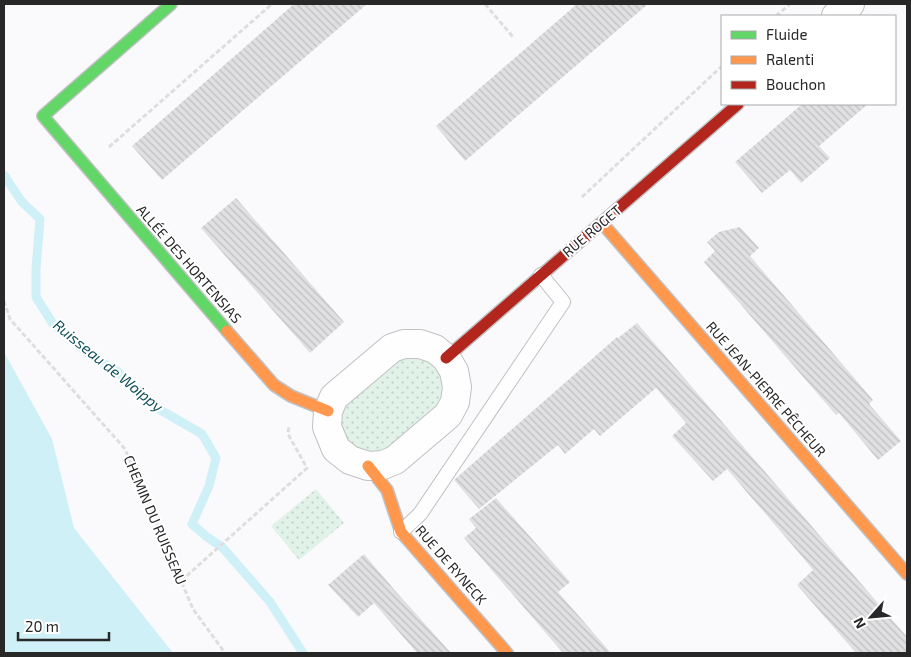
<svg xmlns="http://www.w3.org/2000/svg" width="911" height="657" font-family="'Exo 2',sans-serif">
<style>
.grass{fill:url(#grass-dots)}
.water{fill:#cff0f7}
.lines{fill:none;stroke-linecap:round;stroke-linejoin:round}
.stream{stroke:#cff0f7;stroke-width:9}
.building{fill:url(#building-back-hatch)}
.lane-casing{stroke:#c1c1c3;stroke-width:16}
.street-casing{stroke:#c1c1c3;stroke-width:30}
.fast-casing{stroke:#c1c1c3;stroke-width:14}
.slow-casing{stroke:#c1c1c3;stroke-width:14}
.jam-casing{stroke:#c1c1c3;stroke-width:14}
.path{stroke:#dededf;stroke-width:3;stroke-dasharray:5 2.5;stroke-linecap:butt}
.lane{stroke:#fefeff;stroke-width:14}
.street{stroke:#fefeff;stroke-width:28}
.fast{stroke:#63d668;stroke-width:11}
.slow{stroke:#ff974d;stroke-width:11}
.jam{stroke:#b3261e;stroke-width:11}
.labels{text-anchor:middle;stroke-width:4;stroke-linejoin:round;paint-order:stroke}
.street-label{font-size:14px;fill:#282829;stroke:#fff}
.water-label{font-size:15px;font-style:italic;fill:#10505a;stroke:#fff}
</style>
<defs>
<pattern id="grass-dots" width="8" height="8" patternUnits="userSpaceOnUse" patternTransform="scale(1.25)"><rect width="8" height="8" fill="#e1f2e9"/><path d="M2 2h.1M6 6h.1" fill="none" stroke="#c1d0c8" stroke-width="1.8" stroke-linecap="round"/></pattern>
<pattern id="building-back-hatch" width="6" height="6" patternUnits="userSpaceOnUse" patternTransform="scale(1.25)"><rect width="6" height="6" fill="#e0e0e2"/><path d="M-1 5l2 2M0 0l6 6M5-1l2 2" fill="none" stroke="#c0c0c2"/></pattern>
</defs>
<rect width="100%" height="100%" fill="#fafafd"/>
<!-- grass -->
<g class="grass">
<polygon points="427,356 446,380 439,407 388,452 376,456 356,452 341,435 339,412 342,404 398,357"/>
<polygon points="316,489 344,523 299,560 271,526"/>
</g>
<!-- water -->
<polygon class="water" points="4,352 52,439 74,528 173,653 4,653"/>
<g class="lines">
<!-- stream -->
<polyline class="stream" points="4,175 22,202 40,219 36,269 36,297 53,324 90,355 117,371 157,408 202,434 216,458 209,486 192,524 207,537 222,547 270,602 303,653"/>
</g>
<!-- building -->
<g class="building">
<polygon points="294,4 367,4 162,180 132,146"/>
<polygon points="577,4 648,4 465,161 436,126"/>
<polygon points="802,104 868,104 819,146 830,158 801,183 790,170 762,193 735,162"/>
<polygon points="236,198 344,322 310,353 201,228"/>
<polygon points="740,227 759,248 750,256 873,400 869,404 901,441 878,460 839,413 836,415 704,262 715,251 707,242 719,232"/>
<polygon points="637,323 907,637 907,653 856,653 797,585 813,570 799,553 727,469 713,481 672,436 686,423 656,388 600,436 594,429 565,454 558,445 479,509 454,480 617,337 618,338"/>
<polygon points="496,498 570,582 558,592 611,653 563,653 464,538 476,528 469,519"/>
<polygon points="364,554 392,587 451,653 417,653 374,603 358,617 328,585"/>
</g>
<g class="lines">
<!-- lane casing -->
<g class="lane-casing">
<polyline id="lane" points="401,532 420,514 563,302 541,275"/>
</g>
<!-- street casing -->
<g class="street-casing">
<g id="street">
<polyline points="836,16 850,4"/>
<polygon points="404,344 420,344 435,349 446,358 454,371 457,387 455,402 448,415 395,460 383,465 368,466 350,460 336,449 327,427 328,411 334,397 392,348"/>
</g>
</g>
<!-- fast casing -->
<g class="fast-casing">
<polyline id="fast" points="171,4 43,116 227,331"/>
</g>
<!-- slow casing -->
<g class="slow-casing">
<g id="slow">
<polyline points="602,223 907,574"/>
<polyline points="227,331 274,385 291,396 328,411"/>
<polyline points="368,466 387,490 401,532 507,653"/>
</g>
</g>
<!-- jam casing -->
<g class="jam-casing">
<polyline id="jam" points="446,358 738,104"/>
</g>
<!-- path -->
<g class="path">
<polyline points="485,4 513,37"/>
<polyline points="776,16 790,4"/>
<polyline points="109,147 272,4"/>
<polyline points="582,197 722,66"/>
<polyline points="4,301 10,319 125,449 193,609 225,653"/>
<polyline points="181,581 307,468 288,434 289,426"/>
</g>
<!-- lane -->
<use href="#lane" class="lane"/>
<!-- street -->
<use href="#street" class="street"/>
<!-- fast -->
<use href="#fast" class="fast"/>
<!-- slow -->
<use href="#slow" class="slow"/>
<!-- jam -->
<use href="#jam" class="jam"/>
</g>
<g class="labels">
<!-- street labels -->
<g class="street-label">
<text transform="translate(592 231) rotate(-40)" y="5">RUE ROGET</text>
<text transform="translate(189 264) rotate(49)" y="5">ALLÉE DES HORTENSIAS</text>
<text transform="translate(766 389) rotate(49)" y="5">RUE JEAN-PIERRE PÊCHEUR</text>
<text transform="translate(155 520) rotate(67)" y="5">CHEMIN DU RUISSEAU</text>
<text transform="translate(451 565) rotate(49)" y="5">RUE DE RYNECK</text>
</g>
<!-- water labels -->
<g class="water-label">
<text transform="translate(108 366) rotate(39)" y="5">Ruisseau de Woippy</text>
</g>
</g>
<!-- border -->
<rect width="911" height="657" fill="none" stroke="#282829" stroke-width="10"/>
<!-- legend -->
<rect x="721" y="15" width="175" height="90" fill="#ffffff" stroke="#a9a9a9"/>
<rect x="731" y="31" width="25" height="8" fill="#63d668" stroke="#a9a9a9"/>
<text x="766" y="40" font-size="15" fill="#282829">Fluide</text>
<rect x="731" y="56" width="25" height="8" fill="#ff974d" stroke="#a9a9a9"/>
<text x="766" y="65" font-size="15" fill="#282829">Ralenti</text>
<rect x="731" y="81" width="25" height="8" fill="#b3261e" stroke="#a9a9a9"/>
<text x="766" y="90" font-size="15" fill="#282829">Bouchon</text>
<!-- north arrow -->
<g transform="translate(871 617) rotate(243)" stroke="#ffffff" stroke-width="4" paint-order="stroke">
<path d="M0-4L9 19L0 12L-9 19Z" fill="#282829"/>
<text y="-8" font-size="14" font-weight="bold" text-anchor="middle" fill="#282829">N</text>
</g>
<!-- scale -->
<path d="M18 632v8h91v-8" fill="none" stroke="#282829" stroke-width="2.5"/>
<text x="25" y="632" font-size="15" fill="#282829" stroke="#ffffff" stroke-width="4" paint-order="stroke">20 m</text>
</svg>
